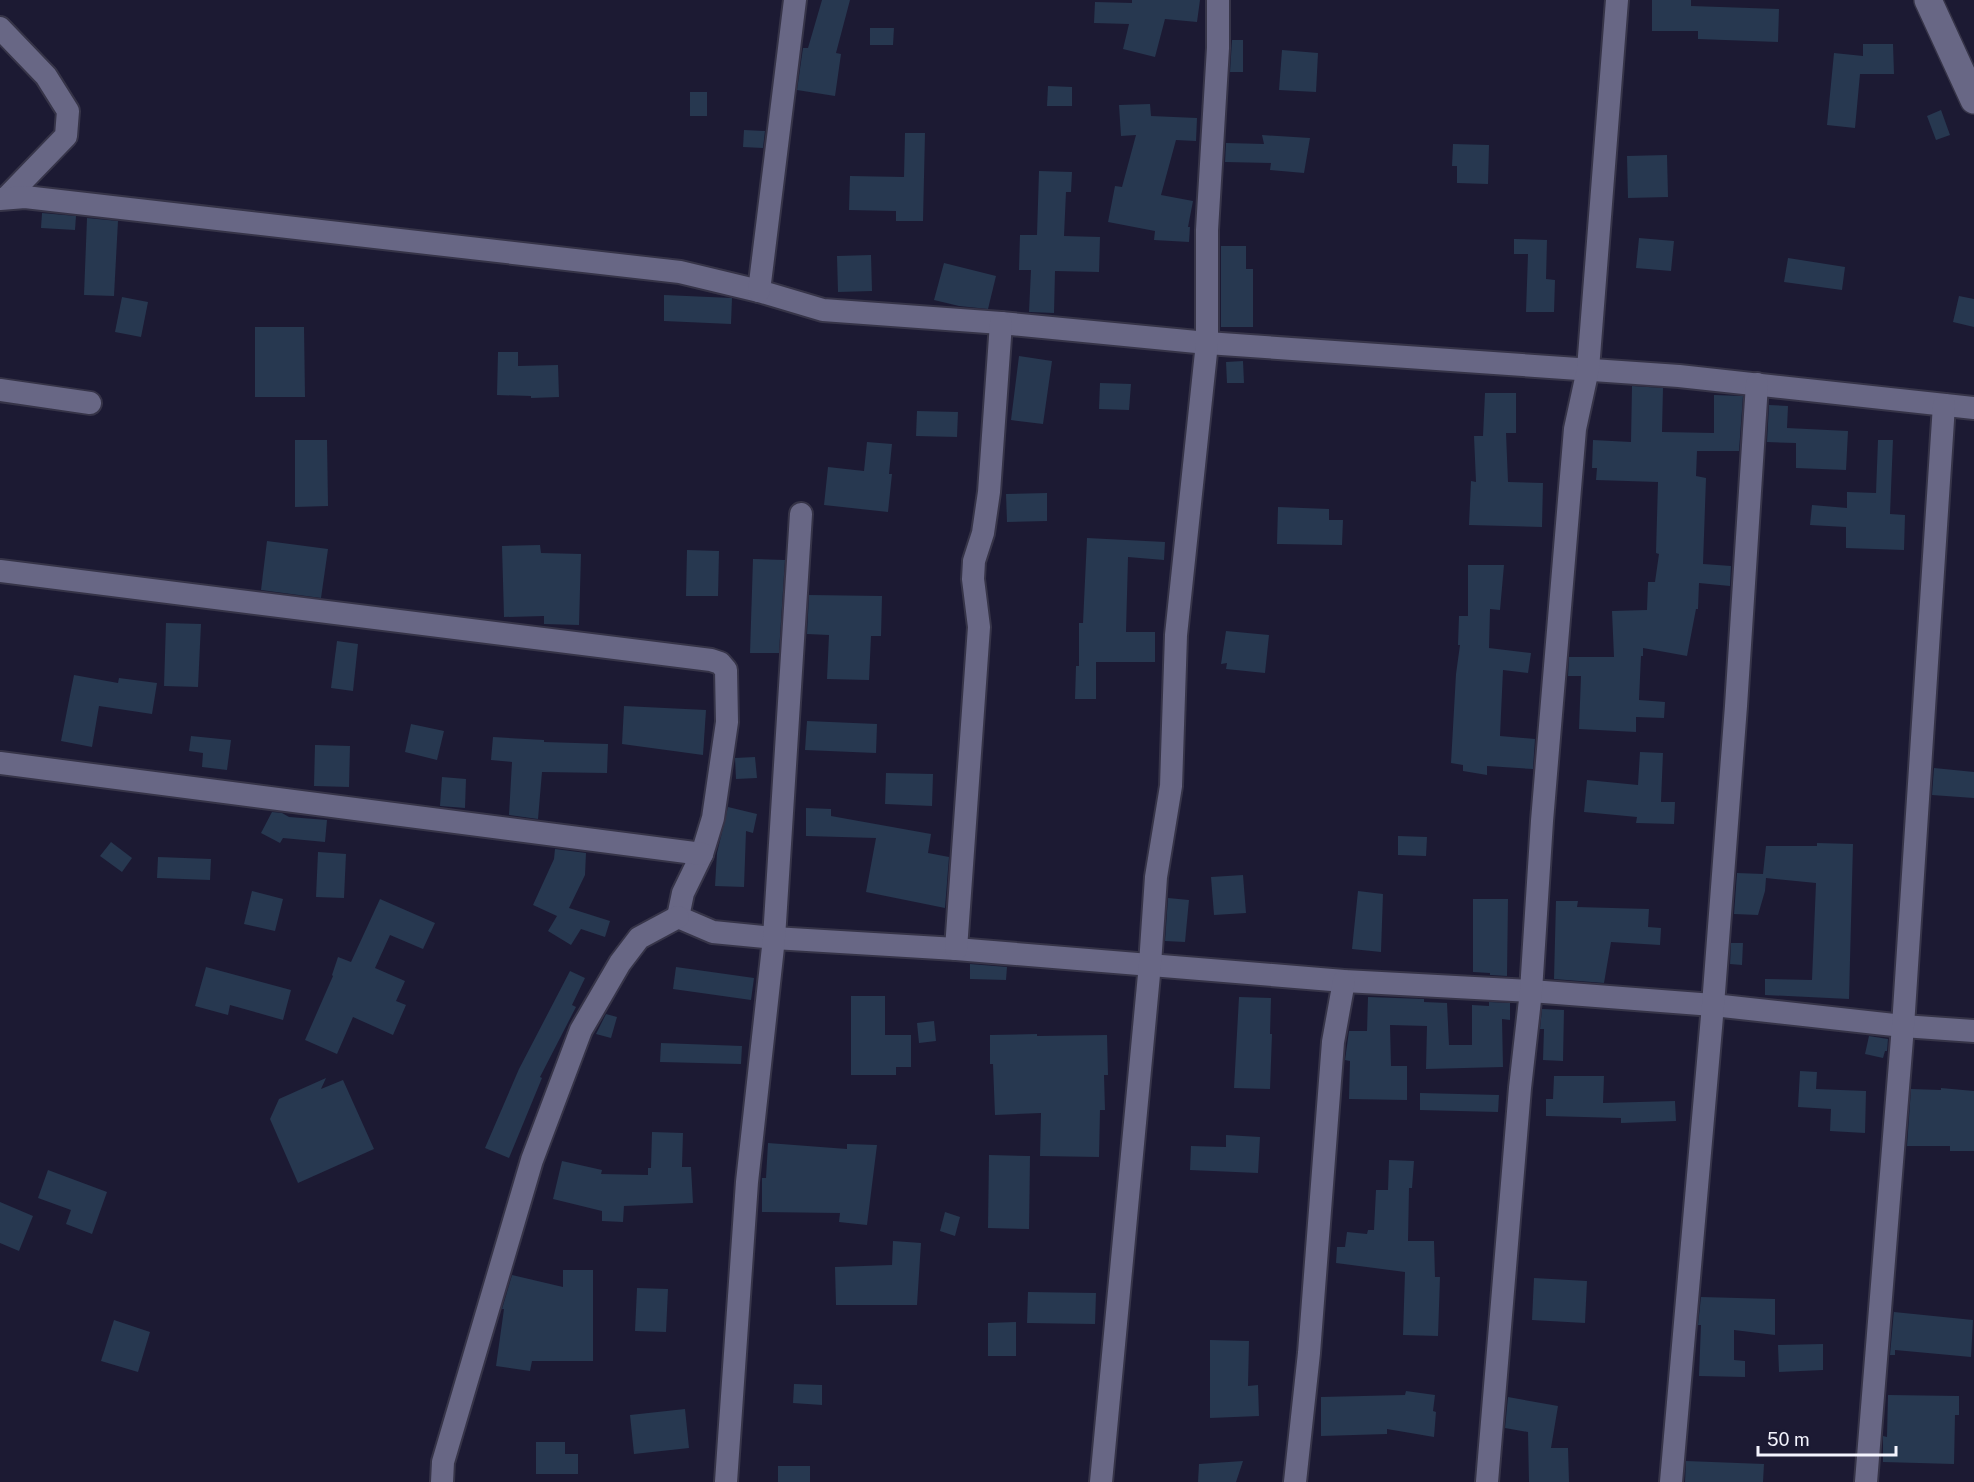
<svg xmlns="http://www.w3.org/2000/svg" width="1974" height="1482" font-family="'Public Sans',sans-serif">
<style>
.building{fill:#273850}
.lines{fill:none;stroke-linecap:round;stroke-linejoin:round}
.minor-casing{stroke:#363448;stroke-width:26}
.tertiary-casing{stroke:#363448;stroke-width:30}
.minor{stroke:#686785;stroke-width:22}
.tertiary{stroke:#686785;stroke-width:27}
</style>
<rect width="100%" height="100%" fill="#1c1a33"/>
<!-- building -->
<g class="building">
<polygon points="822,0 850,0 836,53 841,54 835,96 797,90 803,48 808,48"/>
<polygon points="1132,0 1200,0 1197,22 1165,19 1155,57 1123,49 1129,24 1094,23 1095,2 1132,3"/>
<polygon points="1652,0 1691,0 1691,6 1779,9 1778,42 1698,39 1698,31 1652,31"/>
<polygon points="870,28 894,28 893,45 870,45"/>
<polygon points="1232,40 1243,40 1243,72 1230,72"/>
<polygon points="1863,44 1893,44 1894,74 1860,74 1855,128 1827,125 1834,53 1863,56"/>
<polygon points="1282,50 1318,53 1316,92 1279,90"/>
<polygon points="1048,86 1072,87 1072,106 1047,106"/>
<rect x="690" y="92" width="17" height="24"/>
<polygon points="1150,104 1151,116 1197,118 1196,141 1176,140 1161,195 1193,201 1188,227 1190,227 1189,242 1154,240 1155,231 1108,222 1115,186 1122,187 1136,135 1121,136 1119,105"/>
<polygon points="1941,110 1950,135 1936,140 1927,116"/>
<polygon points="744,130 765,131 763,148 743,147"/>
<polygon points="905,133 925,133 923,221 896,221 896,211 849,210 850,176 904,177"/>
<polygon points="1262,135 1310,138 1304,173 1270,170 1271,163 1225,162 1226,143 1264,144"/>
<polygon points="1453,144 1489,145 1488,184 1457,183 1457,166 1452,166"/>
<polygon points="1667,155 1668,197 1628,198 1627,156"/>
<polygon points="1039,171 1072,172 1071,192 1066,192 1064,236 1100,237 1099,272 1055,271 1054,313 1029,312 1031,270 1019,270 1020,235 1037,235"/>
<polygon points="42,213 76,216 75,230 41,228"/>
<polygon points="87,218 118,221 114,296 84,295"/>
<polygon points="1639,238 1674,241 1671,271 1636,268"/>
<polygon points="1514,239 1547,240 1546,279 1555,280 1554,312 1526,312 1528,254 1514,254"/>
<polygon points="1221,246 1246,246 1246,269 1253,269 1253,327 1221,327"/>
<polygon points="871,255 872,291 838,292 837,256"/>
<polygon points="1788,258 1845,267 1842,290 1784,282"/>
<polygon points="944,263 996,276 988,309 959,306 934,300"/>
<polygon points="664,295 732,298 731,324 664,321"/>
<polygon points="1959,296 1974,299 1974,327 1953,322"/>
<polygon points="122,297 148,302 141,337 115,332"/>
<polygon points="255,327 304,327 305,397 255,397"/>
<polygon points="498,352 518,352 518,366 558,365 559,397 531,398 531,396 497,395"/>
<polygon points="1019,356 1052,361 1043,424 1011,420"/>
<polygon points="1243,361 1244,383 1227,383 1226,362"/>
<polygon points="1100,383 1131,384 1129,410 1099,409"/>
<polygon points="1632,386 1663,388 1662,432 1714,433 1714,395 1743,396 1739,451 1697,451 1696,476 1706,478 1703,564 1731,566 1730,586 1699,583 1698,609 1696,609 1687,656 1643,648 1643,656 1641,656 1639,700 1665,702 1664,718 1636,717 1636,732 1579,729 1581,676 1568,676 1569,657 1614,657 1612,611 1647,610 1648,582 1655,582 1659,554 1656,553 1658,482 1596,480 1597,468 1592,468 1593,440 1631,442"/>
<polygon points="1485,393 1516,393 1516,433 1506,433 1508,482 1543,483 1542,527 1469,525 1471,481 1476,482 1474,436 1483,436"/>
<polygon points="1769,405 1788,406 1787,428 1848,431 1846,470 1796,468 1796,443 1767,442"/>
<polygon points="917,411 958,412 957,437 916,436"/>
<polygon points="295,440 327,440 328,506 295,507"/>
<polygon points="1878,440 1893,440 1890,514 1905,515 1904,550 1846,548 1846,527 1810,525 1812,505 1847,508 1847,492 1876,493"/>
<polygon points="867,442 892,444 889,474 892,474 888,512 824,505 828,467 864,471"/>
<polygon points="1047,493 1047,521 1007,522 1006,494"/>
<polygon points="1278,507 1329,509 1329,520 1343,520 1342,545 1277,544"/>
<polygon points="1087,538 1165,542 1164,560 1128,557 1126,632 1155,632 1155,662 1096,662 1096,699 1075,699 1076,666 1079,666 1079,623 1083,623"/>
<polygon points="267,541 328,549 321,598 261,590"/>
<polygon points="540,545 541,553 581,554 579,625 544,624 544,616 504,617 502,546"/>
<polygon points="687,550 719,551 718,596 686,596"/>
<polygon points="753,559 785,560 779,653 750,653"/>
<polygon points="1468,565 1504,565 1500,610 1490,609 1489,648 1531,653 1528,673 1503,670 1500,736 1535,739 1533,769 1487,766 1487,775 1463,771 1463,765 1451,763 1456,674 1460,645 1458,645 1459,616 1468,616"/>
<polygon points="809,595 882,596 881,636 871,636 869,680 827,679 829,635 807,634"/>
<polygon points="166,623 201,624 198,687 164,686"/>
<polygon points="1226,631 1269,635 1265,673 1226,669 1227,663 1221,664"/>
<polygon points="337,641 358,644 353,691 331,688"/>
<polygon points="74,675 118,683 119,678 157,683 152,714 99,706 92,747 61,741"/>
<polygon points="624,706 706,710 703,755 622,744"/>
<polygon points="807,721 877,724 876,753 805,750"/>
<polygon points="411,724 444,731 437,760 405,752"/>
<polygon points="191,736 231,740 227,770 202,767 203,753 189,751"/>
<polygon points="493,737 544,740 544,742 608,744 607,773 542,772 538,819 509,815 512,762 491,760"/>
<polygon points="315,745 350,746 349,787 314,786"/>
<polygon points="1640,752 1663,753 1661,802 1675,802 1674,824 1636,823 1637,817 1584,812 1587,780 1638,785"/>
<polygon points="755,757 757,778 736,779 735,758"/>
<polygon points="1934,768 1974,772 1974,798 1932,795"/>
<polygon points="886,773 933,774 932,806 885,804"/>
<polygon points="442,777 466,779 465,808 440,806"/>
<polygon points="728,807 757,814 753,833 746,831 744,887 715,886 717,853"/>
<polygon points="806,808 831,809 831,816 931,834 928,853 949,857 945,908 866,892 876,838 806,836"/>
<polygon points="272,812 282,813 289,817 327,820 325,842 283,838 280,843 261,833"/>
<polygon points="1398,836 1427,837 1426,856 1398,855"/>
<polygon points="111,842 132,858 122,872 100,856"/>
<polygon points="1817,843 1853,844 1849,999 1765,995 1765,979 1812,980 1816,883 1766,878 1765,891 1758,915 1734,914 1737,873 1763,874 1766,846 1817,846"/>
<polygon points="555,849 586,853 585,875 569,908 610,921 605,937 581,929 571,945 548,931 557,916 533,905 554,859"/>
<polygon points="318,852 346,854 344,898 316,897"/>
<polygon points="158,857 211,859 210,880 157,878"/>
<polygon points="1243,875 1246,913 1214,915 1211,877"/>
<polygon points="252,891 283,899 275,931 244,924"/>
<polygon points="1358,891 1383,894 1381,952 1352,949"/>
<polygon points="1168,898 1189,900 1185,942 1165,941"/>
<polygon points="380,899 435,923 423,949 390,935 375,968 405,981 396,1001 406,1005 393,1035 353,1017 337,1054 305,1040 333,976 332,975 338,957 351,962"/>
<polygon points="1473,899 1508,899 1507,976 1490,975 1490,973 1473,972"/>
<polygon points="1556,901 1578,901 1577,907 1649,909 1648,927 1661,928 1660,945 1611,942 1604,983 1554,979"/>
<polygon points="1731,943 1743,943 1742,965 1730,964"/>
<polygon points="970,964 1007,967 1006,980 970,979"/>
<polygon points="206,967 291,990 283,1020 230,1005 228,1015 195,1006"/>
<polygon points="676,967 754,978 751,1000 673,989"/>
<polygon points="570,971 585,978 572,1005 576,1007 540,1077 542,1078 509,1158 485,1148 519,1069"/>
<polygon points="851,996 885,996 885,1035 911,1035 911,1067 896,1067 896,1075 851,1075"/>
<polygon points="1239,997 1271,998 1270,1034 1272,1034 1270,1089 1234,1088"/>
<polygon points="1368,997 1424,999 1424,1002 1447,1003 1449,1045 1472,1045 1472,1005 1489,1006 1489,1002 1510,1003 1510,1020 1502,1019 1503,1067 1426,1069 1427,1026 1390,1025 1391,1066 1407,1066 1407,1100 1349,1099 1350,1061 1345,1060 1349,1031 1367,1031"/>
<polygon points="1542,1009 1564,1010 1563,1061 1543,1060 1544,1029 1540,1029"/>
<polygon points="606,1014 617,1017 611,1038 596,1034"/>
<polygon points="934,1021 936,1041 919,1043 917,1023"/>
<polygon points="1037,1034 1037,1036 1107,1035 1108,1075 1104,1075 1105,1110 1100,1110 1099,1157 1040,1156 1041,1113 995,1115 993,1064 990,1064 990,1035"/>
<polygon points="1869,1036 1888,1039 1887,1051 1885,1051 1883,1058 1865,1054"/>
<polygon points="661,1043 742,1046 741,1064 660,1062"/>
<polygon points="1800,1071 1817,1072 1816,1089 1866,1091 1865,1133 1830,1131 1831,1109 1798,1107"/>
<polygon points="1554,1076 1604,1076 1603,1103 1675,1101 1676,1121 1621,1123 1621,1118 1546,1116 1546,1099 1553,1099"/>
<polygon points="326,1078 321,1089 343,1080 374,1149 298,1183 270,1119 279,1099"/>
<polygon points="1941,1088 1974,1091 1974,1151 1950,1151 1950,1146 1907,1146 1911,1089 1941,1090"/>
<polygon points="1420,1093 1499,1095 1498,1112 1420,1110"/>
<polygon points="652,1132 683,1133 682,1167 691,1167 693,1203 624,1206 623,1222 602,1221 602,1211 553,1199 562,1161 602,1170 601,1174 648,1175 648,1168 651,1168"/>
<polygon points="1226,1135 1260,1137 1258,1173 1190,1170 1191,1146 1226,1147"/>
<polygon points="768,1143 847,1149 847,1144 877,1145 867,1225 839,1222 840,1213 762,1212 762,1178 766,1178"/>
<polygon points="989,1155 1030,1156 1029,1229 988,1228"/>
<polygon points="1389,1160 1414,1161 1412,1188 1409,1188 1408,1241 1434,1241 1435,1277 1440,1277 1438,1336 1403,1335 1405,1272 1336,1263 1337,1247 1345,1247 1347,1232 1367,1234 1368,1230 1374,1230 1376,1190 1388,1190"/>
<polygon points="48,1170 107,1192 92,1234 66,1224 71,1210 38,1198"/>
<polygon points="0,1202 33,1216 19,1251 0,1243"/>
<polygon points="945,1212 960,1217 955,1236 940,1231"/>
<polygon points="893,1241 921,1243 917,1305 836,1305 835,1267 892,1265"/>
<polygon points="563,1270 593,1270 593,1361 532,1361 530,1371 496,1366 504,1309 502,1309 512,1275 563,1287"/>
<polygon points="1534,1278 1587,1281 1585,1323 1532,1320"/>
<polygon points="637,1288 668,1289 666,1332 635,1331"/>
<polygon points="1028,1292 1096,1293 1095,1324 1027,1323"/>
<polygon points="1701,1297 1775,1299 1775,1335 1734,1330 1734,1360 1745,1361 1745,1377 1699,1376 1701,1325 1698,1325"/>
<polygon points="1894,1310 1894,1312 1973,1320 1971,1357 1895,1350 1895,1355 1890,1355"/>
<polygon points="114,1320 150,1332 138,1372 101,1361"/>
<polygon points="1016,1322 1016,1356 988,1356 988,1323"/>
<polygon points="1210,1340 1249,1341 1248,1386 1258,1385 1259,1416 1210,1418"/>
<polygon points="1823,1344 1823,1370 1779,1372 1778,1345"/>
<polygon points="794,1384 822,1385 822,1405 793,1403"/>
<polygon points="1406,1391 1435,1395 1433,1411 1436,1412 1434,1437 1387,1429 1387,1434 1321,1436 1321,1397 1405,1395"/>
<polygon points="1888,1395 1959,1396 1959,1415 1955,1415 1954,1464 1883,1462 1883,1436 1887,1437"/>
<polygon points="1508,1397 1558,1406 1551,1448 1568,1448 1569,1482 1529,1482 1528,1432 1505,1428"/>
<polygon points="685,1409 689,1448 634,1454 630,1415"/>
<polygon points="536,1442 565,1442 565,1454 578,1454 578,1474 536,1474"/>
<polygon points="1243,1461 1236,1482 1198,1482 1199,1464"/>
<polygon points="1686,1461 1764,1464 1763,1482 1685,1482"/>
<rect x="778" y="1466" width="32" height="16"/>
</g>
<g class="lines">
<!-- minor casing -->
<g class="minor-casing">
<g id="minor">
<polyline points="0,28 46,76 68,111 66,136 7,197"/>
<polyline points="0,199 25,197 680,272 759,291 823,310 1001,323 1207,343 1679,376 1974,408"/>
<polyline points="759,291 795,0"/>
<polyline points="0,390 90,403"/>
<polyline points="0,571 711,660 720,663 726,670 727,722 713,818 702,854 683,893 678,917"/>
<polyline points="0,763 702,854"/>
<polyline points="678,917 713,932 774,938 956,949 1344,981 1531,991 1713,1005 1903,1026 1974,1031"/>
<polyline points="956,949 979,627 973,579 974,561 983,533 989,492 1001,323"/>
<polyline points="442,1482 443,1462 532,1160 581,1030 620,963 639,938 678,917"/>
<polyline points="726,1482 747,1182 774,938 801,514"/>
<polyline points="1101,1482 1150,964 1156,877 1171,786 1176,635 1207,343 1207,230 1218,48 1218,0"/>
<polyline points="1295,1482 1309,1353 1333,1042 1344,981"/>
<polyline points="1487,1482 1520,1088 1531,991 1542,821 1575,429 1588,369 1617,0"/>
<polyline points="1671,1482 1713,1005 1736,706 1757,384"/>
<polyline points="1866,1482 1903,1026 1944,405"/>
</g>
</g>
<!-- tertiary casing -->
<g class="tertiary-casing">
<polyline id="tertiary" points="1928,0 1974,100"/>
</g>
<!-- minor -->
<use href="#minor" class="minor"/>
<!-- tertiary -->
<use href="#tertiary" class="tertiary"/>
</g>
<!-- scale -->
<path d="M1758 1446v9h138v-9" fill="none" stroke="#f4f4fe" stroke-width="3"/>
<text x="1767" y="1446" font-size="18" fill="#f4f4fe" stroke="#1c1a33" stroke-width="4.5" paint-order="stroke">50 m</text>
</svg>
